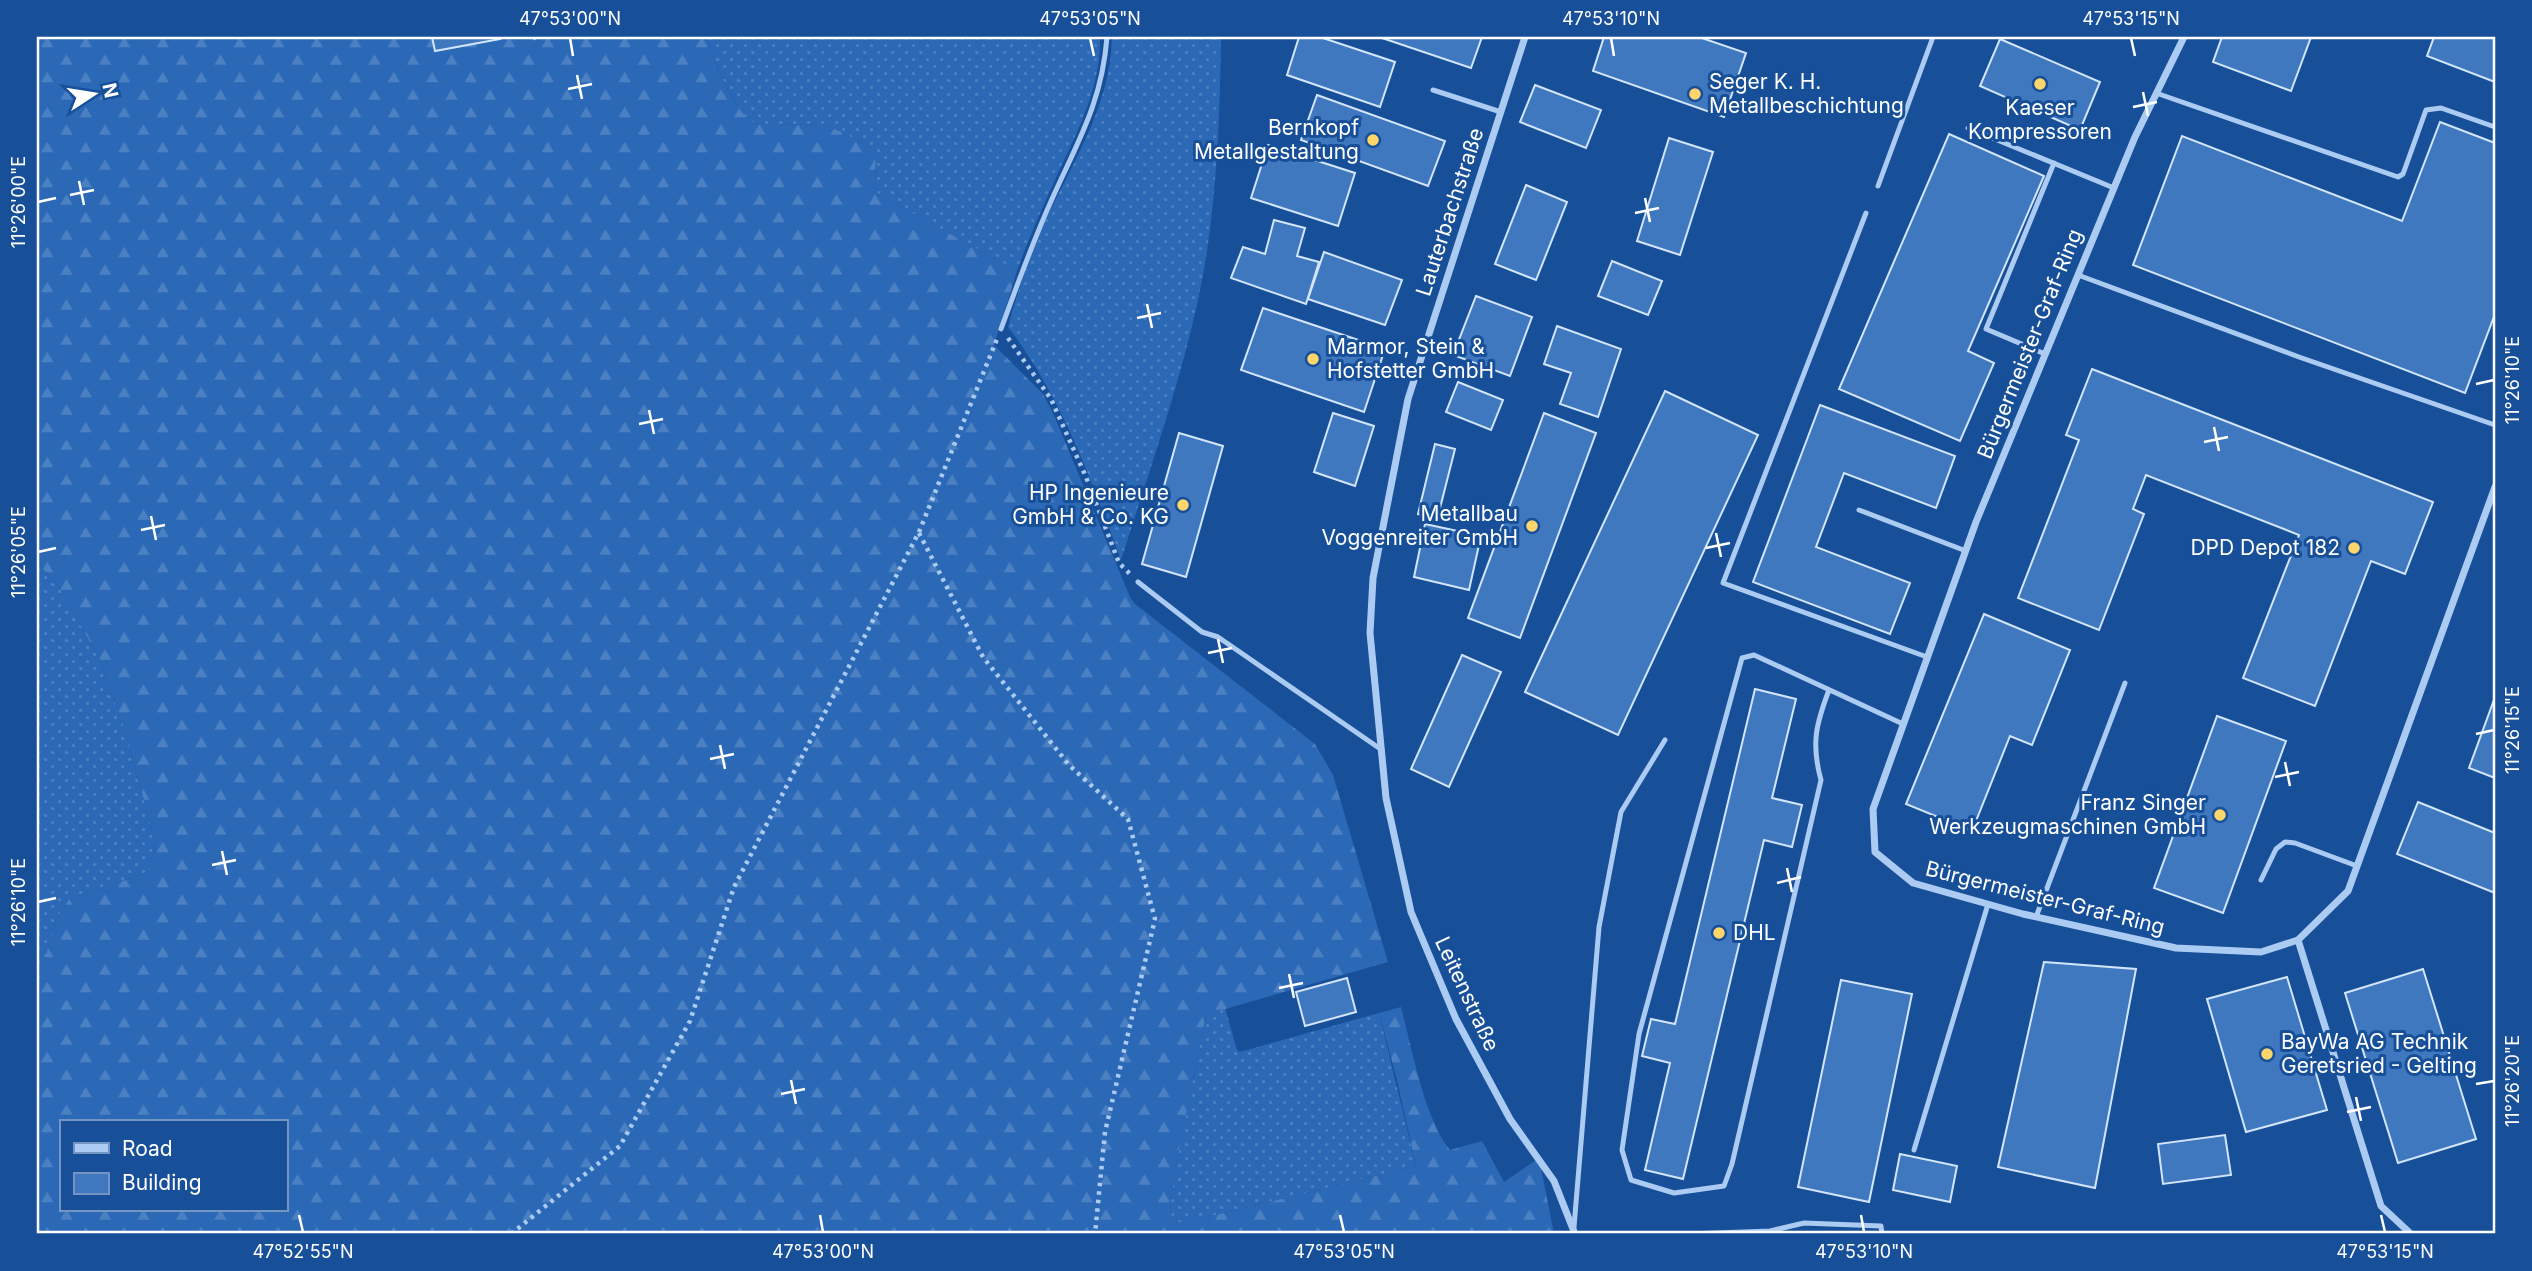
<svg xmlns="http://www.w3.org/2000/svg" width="2532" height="1271" font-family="Inter,sans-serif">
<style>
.grass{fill:url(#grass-dots)}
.forest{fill:url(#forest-firs);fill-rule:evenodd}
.building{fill:#4078c0;stroke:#d3e5fc;stroke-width:2}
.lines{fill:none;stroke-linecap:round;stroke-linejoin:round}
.path{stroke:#accbf2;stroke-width:4.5;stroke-dasharray:3.5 5;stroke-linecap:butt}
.lane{stroke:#accbf2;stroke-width:5}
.street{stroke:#accbf2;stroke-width:7}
.ticks{fill:none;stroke:#fff;stroke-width:2.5}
.poi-dot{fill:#ffd66c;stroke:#174f99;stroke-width:2.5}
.labels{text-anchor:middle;stroke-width:6;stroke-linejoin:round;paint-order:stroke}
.poi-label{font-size:21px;fill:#fff;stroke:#174f99;text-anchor:end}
.street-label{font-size:21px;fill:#fff;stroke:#174f99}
.neatline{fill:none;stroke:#fff;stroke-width:2.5}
.ticks-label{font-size:18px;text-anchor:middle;fill:#fff}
</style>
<defs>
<pattern id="grass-dots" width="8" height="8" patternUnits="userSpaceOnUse" patternTransform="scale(1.75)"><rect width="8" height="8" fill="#2b69b7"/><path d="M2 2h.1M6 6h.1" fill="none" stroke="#4b80c2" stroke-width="1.8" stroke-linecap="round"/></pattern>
<pattern id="forest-firs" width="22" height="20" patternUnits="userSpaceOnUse" patternTransform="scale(1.75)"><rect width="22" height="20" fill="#2b69b7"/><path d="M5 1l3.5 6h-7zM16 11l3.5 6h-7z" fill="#4b80c2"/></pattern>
</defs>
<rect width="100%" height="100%" fill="#174f99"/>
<!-- grass -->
<g class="grass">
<path d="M706 37H1100C1101 86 1079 128 1059 171 1044 204 1029 237 1017 271L878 194 875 187 876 151 842 132 823 124 759 125C736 118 713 59 706 37Z"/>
<path d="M1112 37H1221C1220 114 1217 194 1204 270 1186 368 1151 465 1121 560 1090 477 1062 398 1008 327 1017 293 1029 258 1043 226 1071 165 1111 106 1112 37Z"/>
<polygon points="37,563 58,585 99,658 125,730 156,845 147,873 69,899 56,919 38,988"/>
<polygon points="1225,1008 1237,1050 1240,1052 1379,1013 1416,1166 1183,1223 1174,1222 1170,1211 1174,1174 1205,1020 1208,1014"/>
</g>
<!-- forest -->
<path class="forest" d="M37 37H706C713 60 736 118 759 125L823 124 842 132 876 151 875 187 878 194 1017 271 994 345 1043 394 1053 413 1130 597 1135 604 1315 744 1333 775 1388 962 1208 1014 1205 1020 1174 1174 1170 1211 1174 1222 1183 1223 1416 1166 1397 1080 1379 1013 1401 1007C1412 1048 1424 1118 1450 1150L1482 1141 1504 1182 1539 1158 1554 1234H37V988L56 919 69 899 147 873 156 845 125 730 99 658 58 585 37 563ZM61 1122H285V1210H61Z"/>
<!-- building -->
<g class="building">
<polygon points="432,37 499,37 500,39 435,51"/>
<polygon points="1299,37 1320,37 1395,62 1380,107 1287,75"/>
<polygon points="1379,37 1482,37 1471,68"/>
<polygon points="1604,37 1699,37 1746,53 1724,117 1593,71"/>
<polygon points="2222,37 2311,37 2291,91 2213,62"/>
<polygon points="2434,37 2495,37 2495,82 2427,56"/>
<polygon points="2000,39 2100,82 2080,130 1980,86"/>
<polygon points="1535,85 1601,110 1586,148 1520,122"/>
<polygon points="1317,95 1445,141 1428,186 1301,140"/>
<polygon points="2440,122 2495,143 2495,314 2465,393 2133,265 2182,136 2402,221"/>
<polygon points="1949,134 2044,176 1968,351 1994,363 1960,441 1839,389"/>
<polygon points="1669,138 1713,152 1680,255 1637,241"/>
<polygon points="1268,145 1355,173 1338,226 1251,198"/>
<polygon points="1526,185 1567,202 1536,280 1495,264"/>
<polygon points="1274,220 1305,228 1297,256 1319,262 1306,304 1231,278 1243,247 1265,254"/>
<polygon points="1324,252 1402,280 1385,325 1308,299"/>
<polygon points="1612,261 1662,281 1648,315 1598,296"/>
<polygon points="1476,296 1532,317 1510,376 1453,355"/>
<polygon points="1263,308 1385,349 1364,412 1241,370"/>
<polygon points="1557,326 1621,349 1598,417 1560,404 1571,373 1544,364"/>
<polygon points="2092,369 2433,502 2405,574 2371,561 2315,706 2243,678 2299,535 2146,475 2133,509 2144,514 2099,630 2018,598 2079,440 2066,435"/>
<polygon points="1458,382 1503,400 1491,430 1446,412"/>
<polygon points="1665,391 1758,435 1618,735 1525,692"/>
<polygon points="1820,405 1955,456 1936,508 1844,473 1816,547 1910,583 1890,634 1753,582"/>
<polygon points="1333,413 1374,426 1355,486 1314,472"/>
<polygon points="1544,413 1596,433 1520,638 1468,618"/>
<polygon points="1179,433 1223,446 1186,577 1142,564"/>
<polygon points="1435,444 1455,449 1437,520 1418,514"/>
<polygon points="1425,524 1481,536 1469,590 1414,577"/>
<polygon points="1984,614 2070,650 2032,745 2010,736 1972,831 1906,804"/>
<polygon points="1462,655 1501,672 1449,787 1411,769"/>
<polygon points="1755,689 1796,699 1772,798 1802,805 1792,847 1764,840 1683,1179 1645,1170 1670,1063 1642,1056 1651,1019 1675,1024"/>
<polygon points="2495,697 2495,778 2469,768"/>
<polygon points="2217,716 2286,741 2223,913 2154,888"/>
<polygon points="2418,802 2495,833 2495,893 2397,854"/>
<polygon points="2044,962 2136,969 2095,1188 1998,1167"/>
<polygon points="2423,969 2476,1139 2398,1163 2345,993"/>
<polygon points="2287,977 2327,1110 2246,1132 2207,999"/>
<polygon points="1347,978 1356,1012 1305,1026 1296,992"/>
<polygon points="1841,980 1912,994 1869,1202 1798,1187"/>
<polygon points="2225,1135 2231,1175 2163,1184 2158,1144"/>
<polygon points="1900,1154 1957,1166 1950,1202 1893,1190"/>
</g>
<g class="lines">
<!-- path -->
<g class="path">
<polyline points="533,39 535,37"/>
<polyline points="1008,338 1051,399 1086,477 1119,563 1130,574"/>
<polyline points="919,533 983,657 1069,765 1128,819 1155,919 1105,1132 1095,1234"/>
<polyline points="511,1234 620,1146 690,1021 734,887 919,532 997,339"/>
</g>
<!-- lane -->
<g class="lane">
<polyline points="1433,90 1501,112"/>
<polyline points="2156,93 2398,177 2403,174 2426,110 2441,108 2495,127"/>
<polyline points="1968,128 2114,188"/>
<polyline points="1878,186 1933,37"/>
<polyline points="1866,213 1723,583 1927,657"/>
<polyline points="2078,275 2299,357 2495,425"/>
<path d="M1001 329C1017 285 1033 241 1052 199 1078 141 1102 102 1107 37"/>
<polyline points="2045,354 1986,329 2054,163"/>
<polyline points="1859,510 1966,551"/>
<polyline points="1138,582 1202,632 1218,637 1379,748"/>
<path d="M1829 690C1816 724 1811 744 1821 780L1732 1164 1724 1186 1674 1193 1631 1180 1622 1150 1639 1034 1742 658 1754 655 1903 724"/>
<polyline points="2261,880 2276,849 2285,842 2295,843 2357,866"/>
<polyline points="2036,917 2125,683"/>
<polyline points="1914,1150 1988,904"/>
<polyline points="1574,1227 1599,927 1621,812 1665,740"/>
<polyline points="1689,1234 1770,1231 1804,1223 1881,1226 1882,1234"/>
</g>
<!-- street -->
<g class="street">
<polyline points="1525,37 1408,399 1373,578 1370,633 1386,798 1411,912 1456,1019 1510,1119 1554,1181 1575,1234"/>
<polyline points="2184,37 2135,137 1976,522 1873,809 1875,852 1913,883 2023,914 2176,948 2261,952 2298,940 2348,891 2495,487"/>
<polyline points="2298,940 2381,1206 2411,1234"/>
</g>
</g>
<!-- ticks -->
<path class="ticks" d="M570 38 573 56M1090 38 1094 56M1611 38 1614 56M2131 38 2135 56M577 75 582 99M568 89 592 84M2143 92 2148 116M2133 107 2157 102M79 181 84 205M70 195 94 190M1645 198 1650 222M38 202 56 198M1635 213 1659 208M1147 304 1152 328M1137 318 1161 313M2476 384 2494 380M649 410 654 434M639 424 663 419M2214 427 2219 451M2204 442 2228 437M151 516 156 540M141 530 165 525M1716 533 1721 557M1706 548 1730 543M38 552 56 548M1218 639 1223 663M1208 653 1232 648M2476 734 2494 730M720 745 725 769M710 759 734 754M2285 762 2290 786M2275 777 2299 772M222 851 227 875M212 865 236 860M1787 868 1792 892M1777 883 1801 877M38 902 56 898M1289 974 1294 998M1279 988 1303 983M791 1080 796 1104M2476 1084 2494 1081M781 1094 805 1089M2356 1097 2361 1121M2347 1112 2371 1107M299 1215 303 1232M820 1215 823 1232M1340 1215 1344 1232M1861 1215 1864 1232M2381 1215 2385 1232"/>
<!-- markers -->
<g class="poi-dot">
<circle cx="2040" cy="84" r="7"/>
<circle cx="1695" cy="94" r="7"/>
<circle cx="1373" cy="140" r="7"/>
<circle cx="1313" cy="359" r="7"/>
<circle cx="1183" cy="505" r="7"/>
<circle cx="1532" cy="526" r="7"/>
<circle cx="2354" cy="548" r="7"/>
<circle cx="2220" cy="815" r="7"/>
<circle cx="1719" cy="933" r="7"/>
<circle cx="2267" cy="1054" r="7"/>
</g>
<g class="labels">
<!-- poi labels -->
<g class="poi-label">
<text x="1709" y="89" text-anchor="start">Seger K. H.<tspan x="1709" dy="24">Metallbeschichtung</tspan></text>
<text x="2040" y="115" text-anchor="middle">Kaeser<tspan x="2040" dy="24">Kompressoren</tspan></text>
<text x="1359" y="135">Bernkopf<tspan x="1359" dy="24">Metallgestaltung</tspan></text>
<text x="1327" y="354" text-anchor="start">Marmor, Stein &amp;<tspan x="1327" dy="24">Hofstetter GmbH</tspan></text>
<text x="1169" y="500">HP Ingenieure<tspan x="1169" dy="24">GmbH &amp; Co. KG</tspan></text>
<text x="1518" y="521">Metallbau<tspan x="1518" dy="24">Voggenreiter GmbH</tspan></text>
<text x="2340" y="555">DPD Depot 182</text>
<text x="2206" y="810">Franz Singer<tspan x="2206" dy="24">Werkzeugmaschinen GmbH</tspan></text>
<text x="1733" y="940" text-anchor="start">DHL</text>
<text x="2281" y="1049" text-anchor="start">BayWa AG Technik<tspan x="2281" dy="24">Geretsried - Gelting</tspan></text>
</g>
<!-- street labels -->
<g class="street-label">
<text transform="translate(1450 212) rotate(-72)" y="7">Lauterbachstraße</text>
<text transform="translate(2030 344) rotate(-68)" y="7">Bürgermeister-Graf-Ring</text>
<text transform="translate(2045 898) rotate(14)" y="7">Bürgermeister-Graf-Ring</text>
<text transform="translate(1467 994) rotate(65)" y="7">Leitenstraße</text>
</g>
</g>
<!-- border -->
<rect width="2532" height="1271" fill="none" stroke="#174f99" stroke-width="77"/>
<!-- legend -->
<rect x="60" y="1120" width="228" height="91" fill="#174f99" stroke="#7495c2" stroke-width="2"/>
<rect x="74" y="1143" width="35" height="10" fill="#accbf2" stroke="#7495c2" stroke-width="2"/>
<text x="122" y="1156" font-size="21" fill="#ffffff">Road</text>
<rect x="74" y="1173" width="35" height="21" fill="#4078c0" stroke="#7495c2" stroke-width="2"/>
<text x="122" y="1190" font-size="21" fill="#ffffff">Building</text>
<!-- north arrow -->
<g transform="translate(94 94) rotate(78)" stroke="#174f99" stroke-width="5" paint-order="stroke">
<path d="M0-5L12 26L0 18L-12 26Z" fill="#ffffff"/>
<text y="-10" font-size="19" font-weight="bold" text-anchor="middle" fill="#ffffff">N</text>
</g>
<rect x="38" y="38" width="2456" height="1194" class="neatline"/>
<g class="ticks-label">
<text x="570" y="25">47°53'00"N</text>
<text x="1090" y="25">47°53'05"N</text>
<text x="1611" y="25">47°53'10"N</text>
<text x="2131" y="25">47°53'15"N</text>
<text transform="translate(19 202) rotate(-90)" y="6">11°26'00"E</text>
<text transform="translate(2513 380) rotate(-90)" y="6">11°26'10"E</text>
<text transform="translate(19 552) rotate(-90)" y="6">11°26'05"E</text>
<text transform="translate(2513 730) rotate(-90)" y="6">11°26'15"E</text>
<text transform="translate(19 902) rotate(-90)" y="6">11°26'10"E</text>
<text transform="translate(2513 1081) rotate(-90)" y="6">11°26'20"E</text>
<text x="303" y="1258">47°52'55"N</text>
<text x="823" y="1258">47°53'00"N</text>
<text x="1344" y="1258">47°53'05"N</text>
<text x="1864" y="1258">47°53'10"N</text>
<text x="2385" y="1258">47°53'15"N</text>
</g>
</svg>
